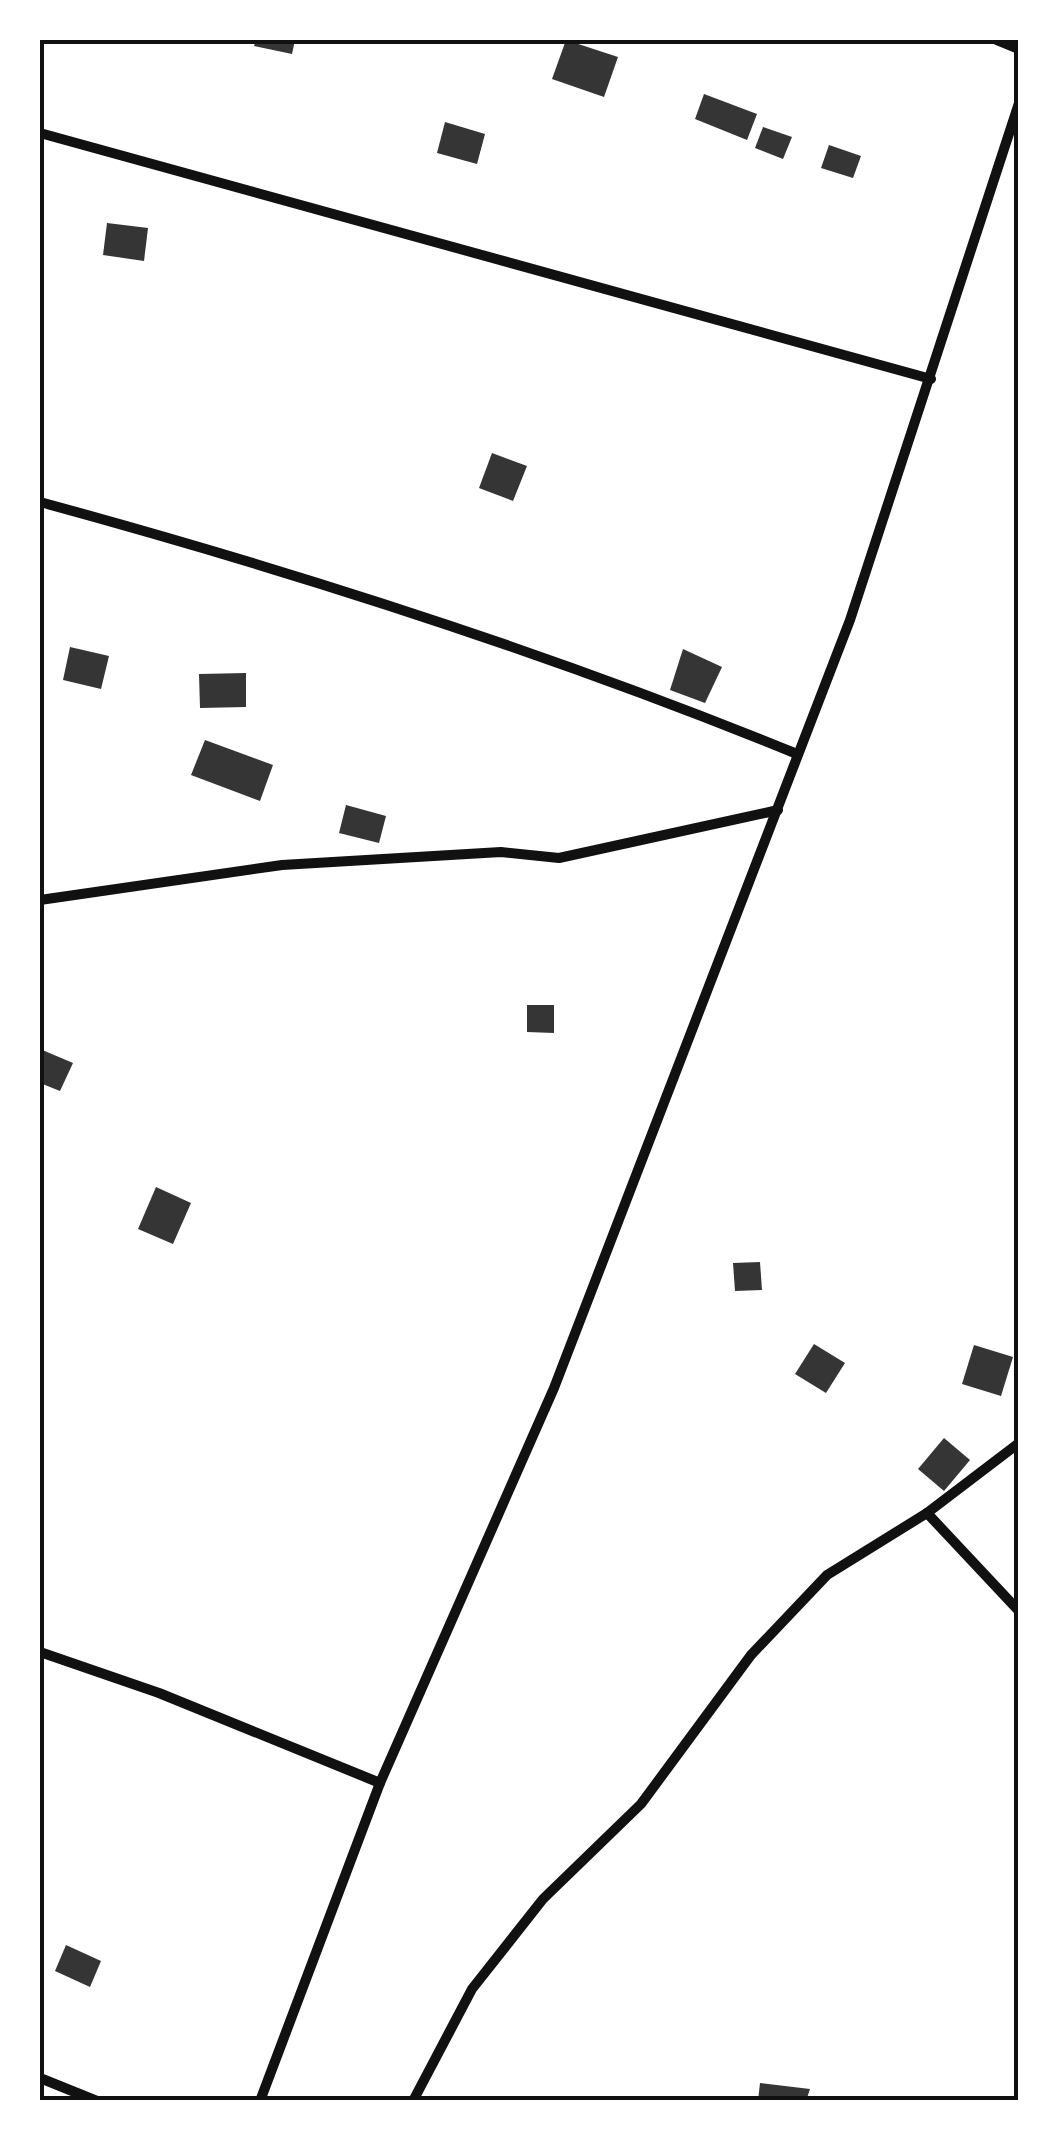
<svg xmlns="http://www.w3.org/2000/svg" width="1059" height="2141" font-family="Signika,sans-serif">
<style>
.building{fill:#353535}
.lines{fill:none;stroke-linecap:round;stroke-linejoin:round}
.minor{stroke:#111;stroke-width:10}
.neatline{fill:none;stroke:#111;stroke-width:4}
</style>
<rect width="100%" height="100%" fill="#fff"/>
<!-- building -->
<g class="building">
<polygon points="256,40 295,40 292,54 254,46"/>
<polygon points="566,40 618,57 604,97 552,79"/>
<polygon points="704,94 757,114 747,140 695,119"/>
<polygon points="445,122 485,134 477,164 437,153"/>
<polygon points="763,127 792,137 783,159 755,148"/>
<polygon points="829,145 861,156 853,178 821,168"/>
<polygon points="107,223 148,228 144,261 103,255"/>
<polygon points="492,453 527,466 513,501 479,488"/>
<polygon points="70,647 109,656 101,689 63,680"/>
<polygon points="683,649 722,667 705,703 670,690"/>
<polygon points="246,673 246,707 200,708 199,674"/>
<polygon points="205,740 273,765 260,801 191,775"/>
<polygon points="346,805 386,816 379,843 339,833"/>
<polygon points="527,1005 554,1005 554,1033 527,1032"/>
<polygon points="40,1049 73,1063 60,1091 40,1083"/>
<polygon points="156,1187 191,1203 173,1244 138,1229"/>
<polygon points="760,1262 762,1290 735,1291 733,1263"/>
<polygon points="814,1344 845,1363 826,1393 795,1374"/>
<polygon points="974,1345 1013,1357 1001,1396 962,1384"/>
<polygon points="944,1438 970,1460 944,1491 918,1469"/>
<polygon points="66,1945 101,1961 90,1987 55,1971"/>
<polygon points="760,2083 810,2089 806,2101 758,2101"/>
</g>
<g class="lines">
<!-- minor -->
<g class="minor">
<polyline points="997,40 1019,49"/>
<polyline points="40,133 931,379"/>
<path d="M40 502C297 572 550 653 797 754"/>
<polyline points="40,900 282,865 501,852 559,858 778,810"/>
<polyline points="927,1513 1019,1611"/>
<polyline points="40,1652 159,1693 380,1783"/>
<polyline points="40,2078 97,2101"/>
<polyline points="260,2101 380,1783 554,1388 850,620 1019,103"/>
<polyline points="413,2101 472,1989 543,1899 641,1804 751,1655 827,1575 927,1513 1019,1443"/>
</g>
</g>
<!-- border -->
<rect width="1059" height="2141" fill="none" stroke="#ffffff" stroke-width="85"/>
<rect x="42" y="42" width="974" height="2056" class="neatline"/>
</svg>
